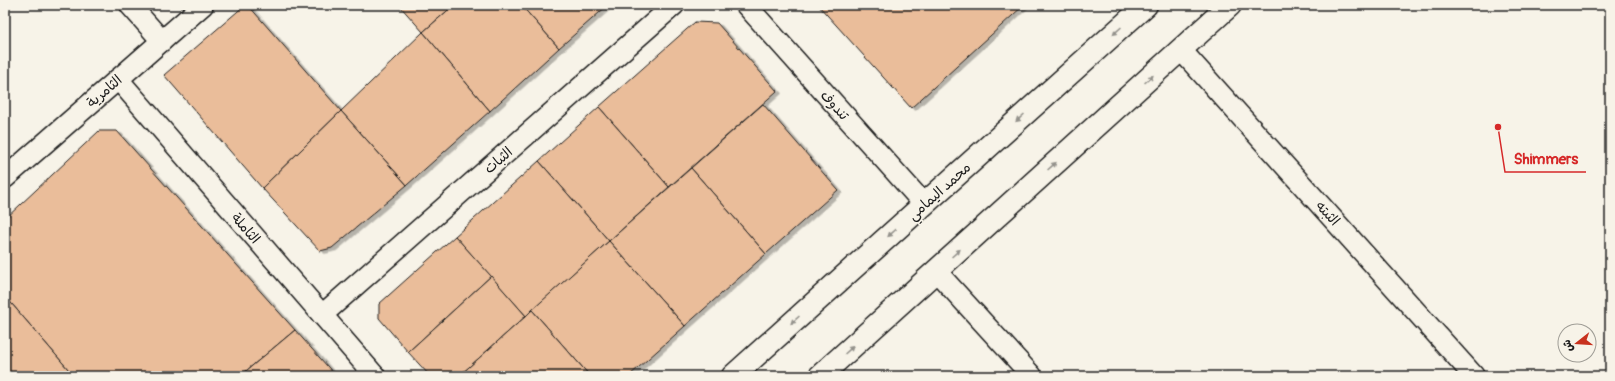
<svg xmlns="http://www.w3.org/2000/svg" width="1615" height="381" font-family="Pangolin,'Playpen Sans Arabic',sans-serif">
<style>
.building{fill:#eabd9a;stroke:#1c1c1c;filter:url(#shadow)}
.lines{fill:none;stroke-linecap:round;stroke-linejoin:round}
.minor-casing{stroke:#1c1c1c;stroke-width:23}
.tertiary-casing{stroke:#1c1c1c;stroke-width:25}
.minor{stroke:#f7f3e8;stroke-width:20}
.tertiary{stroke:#f7f3e8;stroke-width:22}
.oneway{fill:#94928c}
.labels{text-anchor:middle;stroke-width:3;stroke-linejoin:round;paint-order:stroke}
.street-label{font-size:14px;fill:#1c1c1c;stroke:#f7f3e8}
.leader{fill:none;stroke:#d62828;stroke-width:1.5}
.callout-dot{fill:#d62828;stroke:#f7f3e8;stroke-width:1.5}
.callout-label{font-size:15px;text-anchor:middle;font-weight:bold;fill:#d62828;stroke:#f7f3e8;stroke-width:3;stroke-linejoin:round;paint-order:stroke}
</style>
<defs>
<filter id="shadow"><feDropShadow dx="4.5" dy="2.5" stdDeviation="0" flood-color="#0004"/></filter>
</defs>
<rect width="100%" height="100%" fill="#f7f3e8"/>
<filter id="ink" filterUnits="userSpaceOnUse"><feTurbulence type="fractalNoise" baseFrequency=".025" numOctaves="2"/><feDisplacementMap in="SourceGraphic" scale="8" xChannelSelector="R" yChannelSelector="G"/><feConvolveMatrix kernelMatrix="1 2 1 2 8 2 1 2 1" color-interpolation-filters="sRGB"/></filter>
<g filter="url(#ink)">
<!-- building -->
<g class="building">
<polygon points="245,5 248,5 341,111 262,188 164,75"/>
<polygon points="399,5 454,5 423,32"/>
<polygon points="454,5 521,5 559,48 490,111 423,32"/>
<polygon points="521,5 608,5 559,48"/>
<polygon points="818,5 1024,5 911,108"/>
<polygon points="695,22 717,23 777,91 669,187 599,107"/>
<polygon points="423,32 490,111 407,185 341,111"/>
<polygon points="763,104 838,190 766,254 691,168"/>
<polygon points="599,107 669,187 609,241 539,161"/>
<polygon points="341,111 407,185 332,248 320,251 262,188"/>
<polygon points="99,131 117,131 295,330 240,376 74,376 5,296 5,219"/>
<polygon points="539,161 609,241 526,316 455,236"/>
<polygon points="691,168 766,254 685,326 609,241"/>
<polygon points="455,236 491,276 408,352 379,318 379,304"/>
<polygon points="609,241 685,326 629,376 590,376 532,310"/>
<polygon points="491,276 526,316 459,376 430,376 408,352"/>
<polygon points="5,296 74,376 5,376"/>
<polygon points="532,310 590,376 459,376 526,316"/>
<polygon points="295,330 336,376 240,376"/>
</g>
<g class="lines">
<!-- minor casing -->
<g class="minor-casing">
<g id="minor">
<polyline points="130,5 162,41"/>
<polyline points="746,5 924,204"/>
<polyline points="1181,50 1474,376"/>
<polyline points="118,79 375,376"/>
<polyline points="5,178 203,5"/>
<polyline points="936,271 1032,376"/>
<polyline points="322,315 674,5"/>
</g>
</g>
<!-- tertiary casing -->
<g class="tertiary-casing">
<g id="tertiary">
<polyline points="733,376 1146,5"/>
<polyline points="820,376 1230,5"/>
</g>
</g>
<!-- minor -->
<use href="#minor" class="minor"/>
<!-- tertiary -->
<use href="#tertiary" class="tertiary"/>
</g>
<!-- one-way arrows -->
<defs><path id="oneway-solid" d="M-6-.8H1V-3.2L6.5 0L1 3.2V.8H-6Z"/></defs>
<g class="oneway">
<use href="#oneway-solid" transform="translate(1117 31) rotate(138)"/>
<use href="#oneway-solid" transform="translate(1149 79) rotate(-42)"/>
<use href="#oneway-solid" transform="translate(1020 118) rotate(138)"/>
<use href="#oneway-solid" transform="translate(1052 166) rotate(-42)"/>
<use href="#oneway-solid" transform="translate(892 233) rotate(138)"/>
<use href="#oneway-solid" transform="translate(956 253) rotate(-42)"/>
<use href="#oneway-solid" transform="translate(795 320) rotate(138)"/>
<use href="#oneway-solid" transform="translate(849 350) rotate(-42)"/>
</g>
</g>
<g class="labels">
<!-- street labels -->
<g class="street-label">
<text transform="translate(104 91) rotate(-41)" y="5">الثامرية</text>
<text transform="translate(835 105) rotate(48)" y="5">تندوف</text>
<text transform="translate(498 160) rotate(-41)" y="5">الثبات</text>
<text transform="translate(939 191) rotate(-42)" y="5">محمد اليمامي</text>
<text transform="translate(1328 213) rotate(48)" y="5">الثبته</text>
<text transform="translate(246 228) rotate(49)" y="5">الثاملة</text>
</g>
</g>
<!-- callouts -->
<path class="leader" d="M1498 127L1505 172H1586"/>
<circle class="callout-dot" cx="1498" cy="127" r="4"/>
<g class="callout-label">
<text x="1546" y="164">Shimmers</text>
</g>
<!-- margin -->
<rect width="1615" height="381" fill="none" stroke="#f7f3e8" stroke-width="20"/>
<rect x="10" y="10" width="1595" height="361" fill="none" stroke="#1c1c1c" stroke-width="1.5" filter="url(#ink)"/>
<!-- north arrow -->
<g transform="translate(1577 343) rotate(253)"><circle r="19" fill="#f7f3e8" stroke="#9f9d96"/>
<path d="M0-3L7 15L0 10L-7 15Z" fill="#c8321e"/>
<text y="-6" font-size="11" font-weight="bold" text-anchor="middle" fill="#1c1c1c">ش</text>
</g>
</svg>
